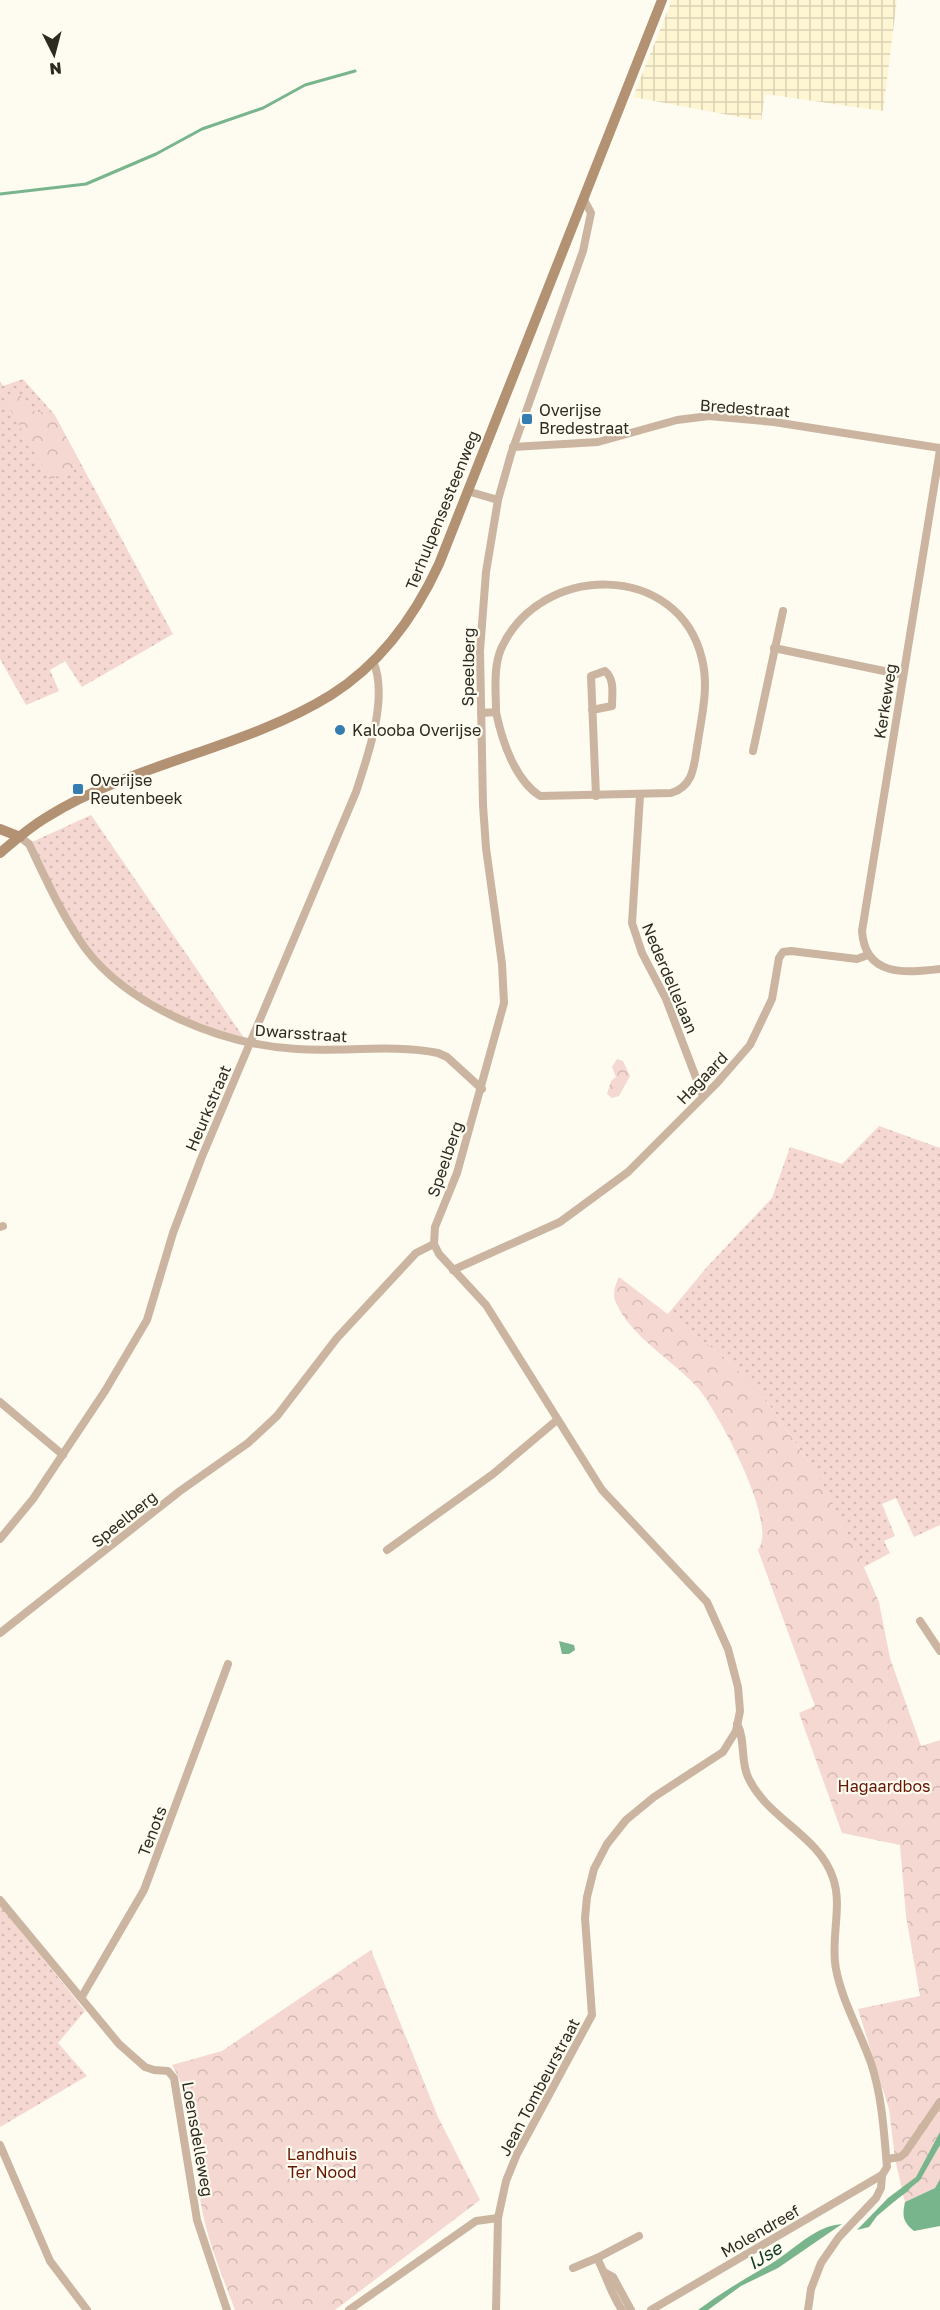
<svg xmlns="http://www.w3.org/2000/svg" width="940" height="2310" font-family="'Golos Text',sans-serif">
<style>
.industrial{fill:url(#industrial-grid)}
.grass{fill:url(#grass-dots)}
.forest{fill:url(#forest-crowns)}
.water{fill:#79b58c}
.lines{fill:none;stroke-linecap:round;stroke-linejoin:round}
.stream{stroke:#79b58c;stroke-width:3}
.minor{stroke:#cbb5a0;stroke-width:8}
.secondary{stroke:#b39274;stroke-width:10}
.poi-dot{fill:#357cb1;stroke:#fefbf1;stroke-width:2}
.labels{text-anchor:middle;stroke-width:4.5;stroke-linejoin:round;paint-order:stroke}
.street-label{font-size:16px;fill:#2d2a20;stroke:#fefbf1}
.poi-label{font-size:16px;fill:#2d2a20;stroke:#fefbf1;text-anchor:start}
.park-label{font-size:16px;fill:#651702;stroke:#fefbf1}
.water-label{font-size:18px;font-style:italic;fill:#0b3a20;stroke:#fefbf1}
</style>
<defs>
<pattern id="industrial-grid" width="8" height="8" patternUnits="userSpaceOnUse" patternTransform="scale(1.5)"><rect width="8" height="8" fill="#fef5d2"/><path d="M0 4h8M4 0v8" fill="none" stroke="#dad2b4"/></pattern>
<pattern id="grass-dots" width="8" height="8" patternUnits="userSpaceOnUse" patternTransform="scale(1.5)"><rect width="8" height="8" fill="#f5d8d1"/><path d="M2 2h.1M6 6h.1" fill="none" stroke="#d2bab3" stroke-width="1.8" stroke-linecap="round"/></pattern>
<pattern id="forest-crowns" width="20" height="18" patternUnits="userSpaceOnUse" patternTransform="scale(1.5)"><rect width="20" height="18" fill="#f5d8d1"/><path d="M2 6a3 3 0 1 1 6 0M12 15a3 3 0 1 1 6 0" fill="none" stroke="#d2bab3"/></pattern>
</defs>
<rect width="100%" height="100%" fill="#fefbf1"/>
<!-- industrial -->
<polygon class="industrial" points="672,0 897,0 883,111 765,94 761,121 633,97"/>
<!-- grass -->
<g class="grass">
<polygon points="23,379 54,414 173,634 82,687 65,661 50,670 59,691 26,705 0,659 0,381 3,386"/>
<path d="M91 815 244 1038C186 1026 122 992 86 943 63 913 48 877 32 842Z"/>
<polygon points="879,1126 940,1148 940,1525 914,1537 896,1498 882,1504 895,1536 884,1541 890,1553 864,1567 806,1458 769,1405 724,1357 667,1315 707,1267 772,1198 790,1147 842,1164"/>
<polygon points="0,1905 85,2011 58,2043 87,2076 0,2127"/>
</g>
<!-- forest -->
<g class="forest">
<polygon points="18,390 28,410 54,414 81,464 50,480 3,397"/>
<polygon points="617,1059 623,1061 630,1076 619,1096 612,1098 607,1094 611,1081 616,1077 612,1067"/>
<path d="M619 1277 724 1357 746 1379 769 1405 819 1477 859 1556 879 1602 890 1658 921 1746 940 1740V2179L935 2188 905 2202 895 2159 889 2109 858 2009 920 1996 906 1916 900 1845 842 1833 799 1713 815 1706 758 1550C779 1524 718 1412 698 1388 673 1360 632 1338 616 1303 612 1294 615 1285 619 1277Z"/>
<path d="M371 1950 438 2117 480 2200 335 2310H235C222 2275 207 2240 201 2204 194 2158 196 2105 172 2065L222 2051Z"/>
</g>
<!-- water -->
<g class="water">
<polygon points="559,1641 574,1645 575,1650 569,1654 562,1654"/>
<polygon points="940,2132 940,2145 920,2180 877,2216 869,2227 857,2230 888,2198 916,2177"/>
<path d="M940 2179V2226L914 2231C903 2222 902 2216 905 2202L935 2188Z"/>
<path d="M842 2224 778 2268 741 2286 708 2310H698C721 2293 744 2279 769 2265 793 2251 814 2226 842 2224Z"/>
</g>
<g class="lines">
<!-- stream -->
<g class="stream">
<polyline points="0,194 86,184 156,154 202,129 263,108 305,85 355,71"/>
<polyline points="892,2201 908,2189"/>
</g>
<!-- minor -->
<g class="minor">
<polyline points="513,447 598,442 677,420 709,416 774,422 940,448"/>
<path d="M940 450 862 931C865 977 905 973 940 969"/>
<polyline points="467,491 498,500"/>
<polyline points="774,648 903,675"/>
<path d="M592 710 612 706C612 694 615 679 605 671L591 676 596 796"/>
<path d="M481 713 496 712C502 741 515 780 540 796L671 793C695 786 694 763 698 741 702 714 709 687 702 659 679 561 540 562 501 649 493 668 496 692 496 712"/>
<polyline points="753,751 783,611"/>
<polyline points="640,795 632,923 642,953 666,999 703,1096"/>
<path d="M20 837 29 844C46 879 62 916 85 948 130 1008 224 1045 297 1049 342 1052 395 1044 438 1053L447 1057 482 1089"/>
<polyline points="0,1227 3,1226"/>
<polyline points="453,1270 560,1222 628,1172 717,1083 750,1045 772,999 779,958 783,952 791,951 857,959 868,955"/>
<polyline points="0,1402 63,1455"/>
<path d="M0 1539 33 1499 105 1391 147 1320 173 1233 201 1159 356 792C368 755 389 697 373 661"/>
<polyline points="387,1550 493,1474 557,1420"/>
<polyline points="920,1621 940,1651"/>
<polyline points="0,1633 180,1491 248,1443 277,1416 337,1338 416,1253 434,1244"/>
<path d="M737 1724C746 1740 740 1760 748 1777 766 1818 819 1835 833 1878 843 1906 830 1939 836 1969 842 2001 860 2032 871 2063 882 2096 884 2132 887 2167L882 2175 881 2188 876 2198 839 2237 821 2263 811 2289 808 2310"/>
<polyline points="0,1900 119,2044 145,2067 154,2070 168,2071 174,2078 197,2220 227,2310"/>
<polyline points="81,1998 144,1890 228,1664"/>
<polyline points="0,2145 50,2261 87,2310"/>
<polyline points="887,2159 900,2157 905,2153 940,2102"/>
<polyline points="573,2268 597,2258"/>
<polyline points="604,2272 613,2277 631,2310"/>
<polyline points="349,2310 476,2221 498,2218"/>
<polyline points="496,2310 498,2218 506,2181 517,2154 592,2015 585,1918 587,1897 594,1869 607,1844 626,1820 654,1797 723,1752 736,1731 740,1711 738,1687 728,1649 707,1602 602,1490 486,1305 439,1254 434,1244 435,1227 457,1173 504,1003 502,964 486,848 483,805 480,651 486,572 498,500 511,454 583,251 591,213 583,198"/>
<path d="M622 2310C611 2294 606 2275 597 2258L639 2236"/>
<polyline points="651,2310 882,2175"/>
</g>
<!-- secondary -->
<g class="secondary">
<polyline points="0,829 20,837"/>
<path d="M0 853C15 840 30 827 47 817 133 763 244 749 331 695 380 664 415 616 439 564L662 0"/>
</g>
</g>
<!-- markers -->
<g class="poi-dot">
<rect x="521" y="413" width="12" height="12" rx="3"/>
<circle cx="340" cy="730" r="6"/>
<rect x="72" y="783" width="12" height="12" rx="3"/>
</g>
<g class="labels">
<!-- street labels -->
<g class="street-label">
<text transform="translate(745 408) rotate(4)" y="6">Bredestraat</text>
<text transform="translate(442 510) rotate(-68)" y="6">Terhulpensesteenweg</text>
<text transform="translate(468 667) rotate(-89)" y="6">Speelberg</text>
<text transform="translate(885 701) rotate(-81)" y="6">Kerkeweg</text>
<text transform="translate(670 978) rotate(67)" y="6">Nederdellelaan</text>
<text transform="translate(301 1033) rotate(4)" y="6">Dwarsstraat</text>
<text transform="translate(702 1078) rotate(-46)" y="6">Hagaard</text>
<text transform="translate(208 1108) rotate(-67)" y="6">Heurkstraat</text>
<text transform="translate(445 1159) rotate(-71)" y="6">Speelberg</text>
<text transform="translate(124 1519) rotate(-39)" y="6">Speelberg</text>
<text transform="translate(152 1831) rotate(-69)" y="6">Tenots</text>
<text transform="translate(539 2087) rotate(-62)" y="6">Jean Tombeurstraat</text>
<text transform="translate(198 2139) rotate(80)" y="6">Loensdelleweg</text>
<text transform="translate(760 2231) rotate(-30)" y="6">Molendreef</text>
</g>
<!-- poi labels -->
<g class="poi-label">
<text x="539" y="416">Overijse<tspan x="539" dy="18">Bredestraat</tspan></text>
<text x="352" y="736">Kalooba Overijse</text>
<text x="90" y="786">Overijse<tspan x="90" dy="18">Reutenbeek</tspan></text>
</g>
<!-- park labels -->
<g class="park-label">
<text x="884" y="1792">Hagaardbos</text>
<text x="322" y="2160">Landhuis<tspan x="322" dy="18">Ter Nood</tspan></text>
</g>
<!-- water labels -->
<g class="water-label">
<text transform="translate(765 2256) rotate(-32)" y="6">IJse</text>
</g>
</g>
<!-- north arrow -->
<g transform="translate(54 54) rotate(174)" stroke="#fefbf1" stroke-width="4.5" paint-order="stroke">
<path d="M0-4.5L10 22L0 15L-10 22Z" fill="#2d2a20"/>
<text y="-9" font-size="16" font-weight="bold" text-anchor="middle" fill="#2d2a20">N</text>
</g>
</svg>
